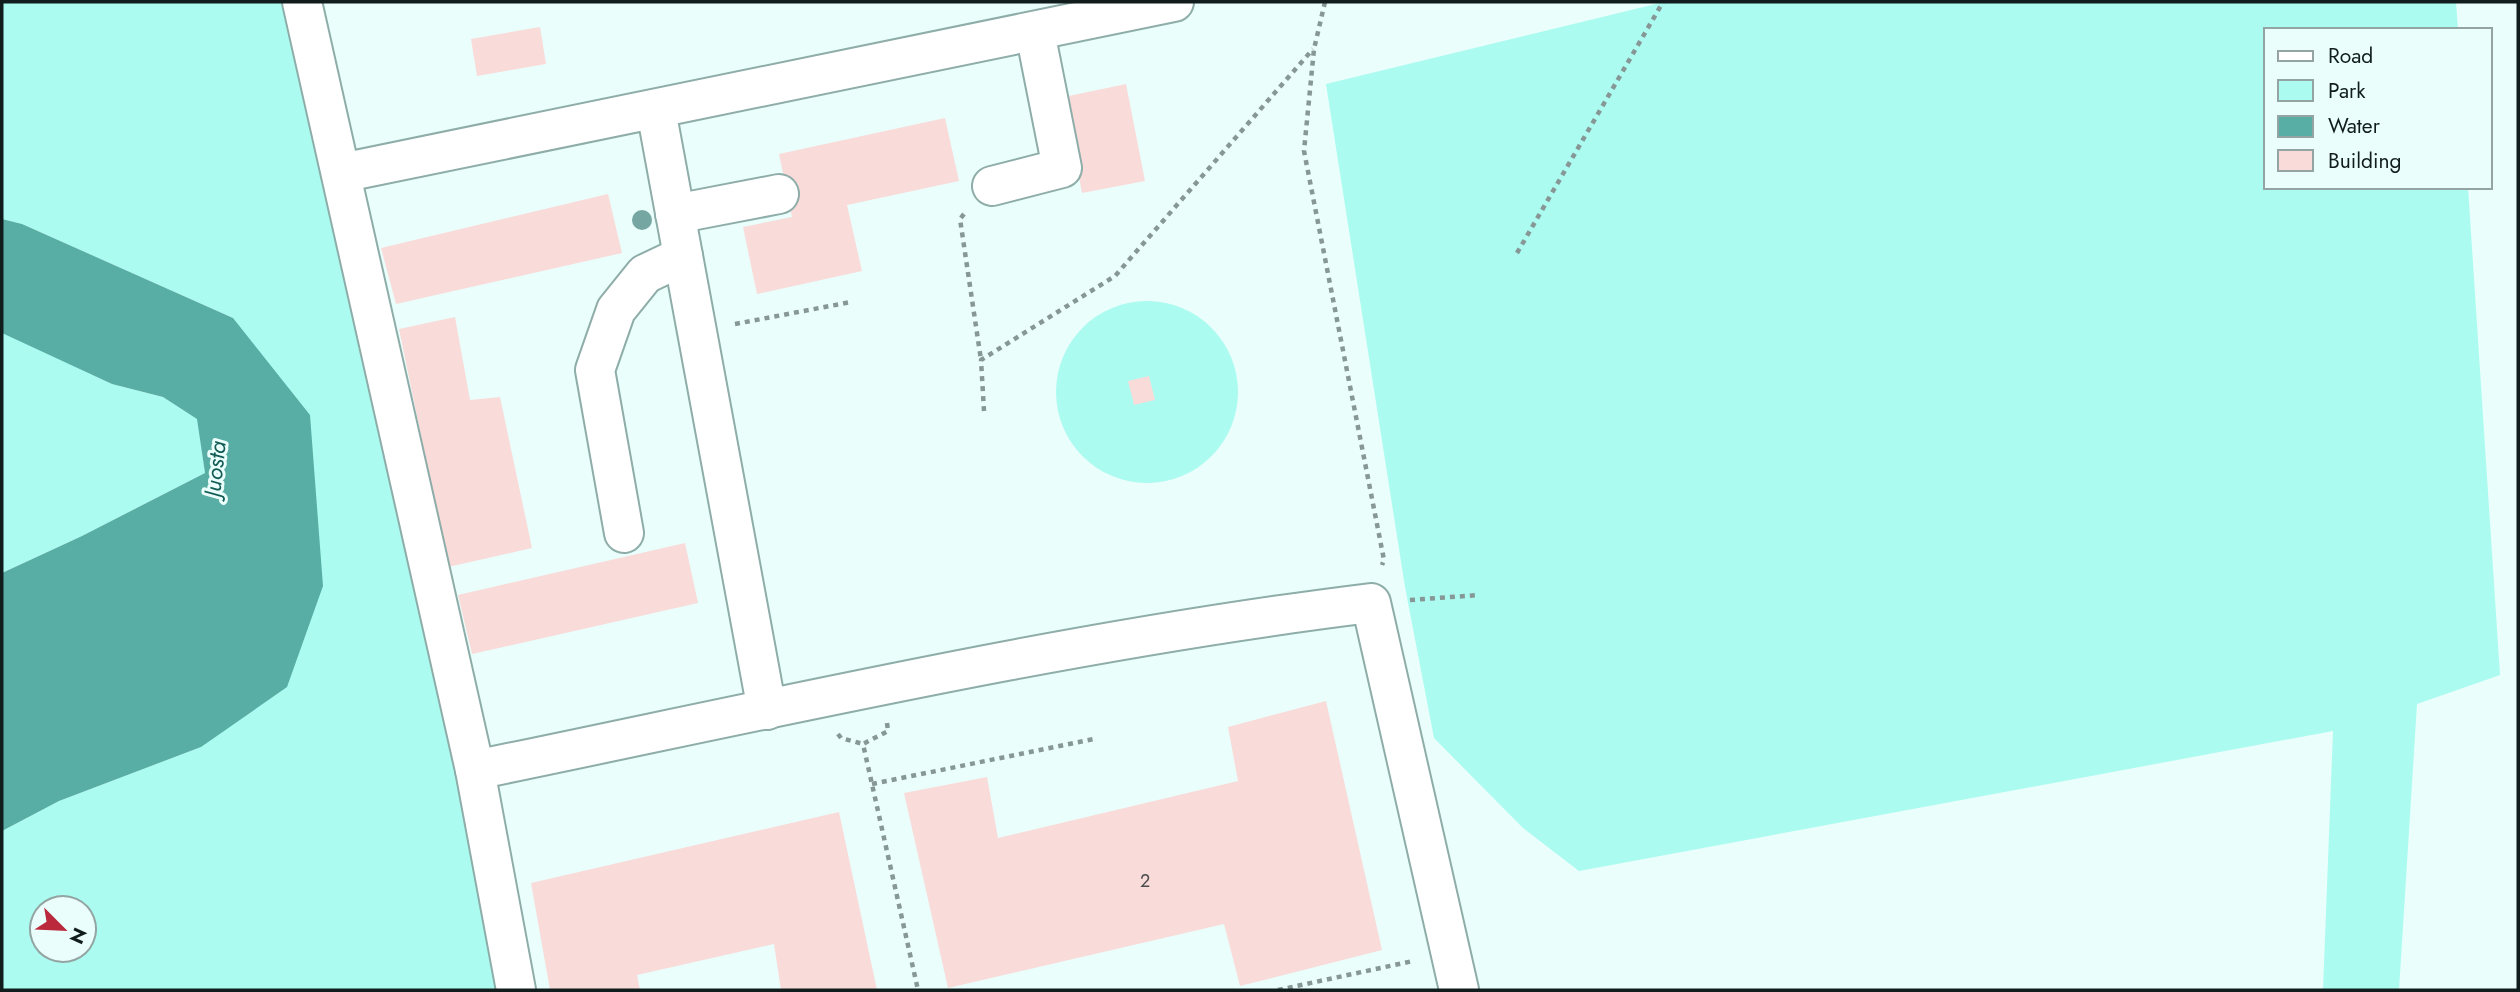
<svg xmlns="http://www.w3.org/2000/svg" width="2520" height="992" font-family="Jost,sans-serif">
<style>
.green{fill:#abfbf1;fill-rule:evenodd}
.water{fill:#58aea4}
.building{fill:#f9dbda}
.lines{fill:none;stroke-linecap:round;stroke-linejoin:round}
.minor-casing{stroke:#8eada9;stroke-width:42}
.path{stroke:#869795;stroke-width:4.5;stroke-dasharray:5 5;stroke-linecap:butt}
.minor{stroke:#fff;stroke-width:38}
.tree{fill:#75a6a1}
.labels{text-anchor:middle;stroke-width:6;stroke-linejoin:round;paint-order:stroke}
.number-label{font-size:18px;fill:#4b4c4c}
.water-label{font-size:23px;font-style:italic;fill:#135c55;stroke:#eafefb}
</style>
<rect width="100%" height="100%" fill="#eafefb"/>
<!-- green -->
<g class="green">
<path d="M2 2H302L516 990H2V831L59 801 201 747 233 318 22 224 2 219ZM42 908H84V950H42Z"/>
<polygon points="1664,2 2456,2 2458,30 2266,30 2266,187 2468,187 2500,675 2417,704 2399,990 2323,990 2333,731 1579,871 1523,828 1434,738 1405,587 1326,84"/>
<circle cx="1147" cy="392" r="91"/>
<polygon points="3,332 112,384 163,397 198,419 205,473 82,536 2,573"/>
</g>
<!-- water -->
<polygon class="water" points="2,219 22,224 233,318 310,415 323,586 287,687 201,747 59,801 2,831 2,573 82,536 205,473 197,419 163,397 112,384 2,333"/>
<!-- building -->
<g class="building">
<polygon points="540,27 546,64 477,76 471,39"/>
<polygon points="1126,84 1145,181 1082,193 1064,97"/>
<polygon points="945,118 959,181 847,205 862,271 757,294 743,227 792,217 779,154"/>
<polygon points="608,194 622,253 396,304 381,248"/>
<polygon points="455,317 470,400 500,397 532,548 448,567 399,329"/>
<polygon points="1149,376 1155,400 1134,405 1128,381"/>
<polygon points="685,543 698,603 472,654 458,595"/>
<polygon points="1326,701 1382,950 1240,986 1224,924 948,988 904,793 987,777 998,838 1238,781 1228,727"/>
<polygon points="839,812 877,990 781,990 774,944 637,975 640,990 550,990 531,883"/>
</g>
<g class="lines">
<!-- minor casing -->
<g class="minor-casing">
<g id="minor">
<polyline points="302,2 475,770 516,990"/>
<polyline points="656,110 767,710"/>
<polyline points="341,173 1174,2"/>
<polyline points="992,186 1062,168 1035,32"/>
<polyline points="675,214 779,194"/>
<polyline points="624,533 595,370 616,310 645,274 683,256"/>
<path d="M475 770C772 709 1069 640 1371 603L1459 990"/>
</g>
</g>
<!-- path -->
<g class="path">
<polyline points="1325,2 1314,49 1304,151 1384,560 1382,565"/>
<polyline points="964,214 960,219 981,360"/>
<polyline points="1517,253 1663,2"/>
<polyline points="735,324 851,302"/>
<polyline points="984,411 981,360 1115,276 1313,49"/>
<polyline points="1410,600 1479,595"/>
<polyline points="887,723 888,731 863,744 918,990"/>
<polyline points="838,734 841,738 863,744"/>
<polyline points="872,784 1094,739"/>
<polyline points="1278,990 1413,961"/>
</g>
<!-- minor -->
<use href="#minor" class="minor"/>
</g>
<!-- trees -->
<circle class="tree" cx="642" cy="220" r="10"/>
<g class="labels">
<!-- number labels -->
<g class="number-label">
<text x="1145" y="887">2</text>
</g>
<!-- water labels -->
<g class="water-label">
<text transform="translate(215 469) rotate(-84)" y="8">Juosta</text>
</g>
</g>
<!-- border -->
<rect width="2520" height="992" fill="none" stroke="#111d1c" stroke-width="7"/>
<!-- legend -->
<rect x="2264" y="28" width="228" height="161" fill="#eafefb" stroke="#93a4a2" stroke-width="2"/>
<rect x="2278" y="51" width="35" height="10" fill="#ffffff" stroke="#93a4a2" stroke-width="2"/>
<text x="2328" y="63" font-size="21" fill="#111d1c">Road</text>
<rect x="2278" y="80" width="35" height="21" fill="#abfbf1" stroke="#93a4a2" stroke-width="2"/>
<text x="2328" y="98" font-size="21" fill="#111d1c">Park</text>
<rect x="2278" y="116" width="35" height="21" fill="#58aea4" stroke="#93a4a2" stroke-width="2"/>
<text x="2328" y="133" font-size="21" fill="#111d1c">Water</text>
<rect x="2278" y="150" width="35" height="21" fill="#f9dbda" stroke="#93a4a2" stroke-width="2"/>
<text x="2328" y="168" font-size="21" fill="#111d1c">Building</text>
<!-- north arrow -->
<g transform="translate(63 929) rotate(114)"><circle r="33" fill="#eafefb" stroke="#93a4a2" stroke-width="2"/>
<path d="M0-5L12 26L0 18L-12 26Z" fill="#ba293c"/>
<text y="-10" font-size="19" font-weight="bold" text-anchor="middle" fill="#111d1c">N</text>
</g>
</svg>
